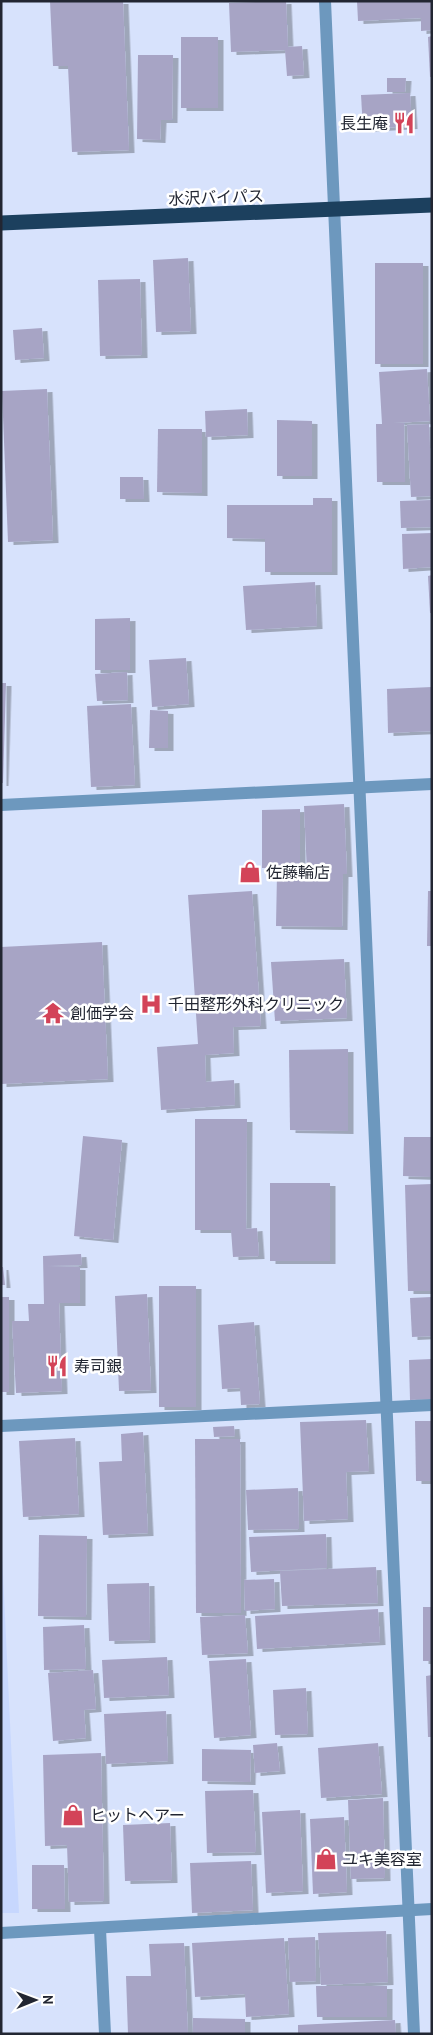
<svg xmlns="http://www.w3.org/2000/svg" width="433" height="2035" font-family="'PT Sans','Noto Sans JP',sans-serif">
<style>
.built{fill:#c7d7fe}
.building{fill:#a7a4c5;filter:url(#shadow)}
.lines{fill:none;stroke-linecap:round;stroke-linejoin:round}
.minor{stroke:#6d98be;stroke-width:12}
.highway{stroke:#1c405e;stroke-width:15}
.labels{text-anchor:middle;stroke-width:5;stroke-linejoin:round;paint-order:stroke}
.poi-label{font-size:16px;fill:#222632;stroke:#fff;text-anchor:start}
.street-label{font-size:16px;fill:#222632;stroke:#fff}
</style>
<defs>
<filter id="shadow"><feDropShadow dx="5.5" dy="3" stdDeviation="0" flood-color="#0004"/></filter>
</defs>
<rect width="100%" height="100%" fill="#d7e2fc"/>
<!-- built -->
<polygon class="built" points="1,1532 19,1913 1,1913"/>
<!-- building -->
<g class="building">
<polygon points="50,1 123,1 129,150 72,152 68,66 53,66"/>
<polygon points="286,1 288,47 302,46 304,75 287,76 285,50 231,52 229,3"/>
<polygon points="357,1 432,1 432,30 421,31 421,18 358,21"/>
<polygon points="432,36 432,77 430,77 428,37"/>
<rect x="181" y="37" width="37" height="71"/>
<polygon points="138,55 173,55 172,120 161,120 160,140 137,139"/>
<polygon points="387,78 406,78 405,92 387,92"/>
<polygon points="410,93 412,126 363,129 361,95"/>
<polygon points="188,258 191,331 156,332 153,260"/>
<rect x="375" y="263" width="48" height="101"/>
<polygon points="140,279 142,355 100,356 98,280"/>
<polygon points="42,328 44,358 15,360 13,330"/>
<polygon points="427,369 430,421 393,423 404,423 405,482 377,482 376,424 382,424 379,372"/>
<polygon points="47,389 53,540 8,542 2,391"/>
<polygon points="247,409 248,435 206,437 205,411"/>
<polygon points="277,420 312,421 312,476 277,476"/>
<polygon points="429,424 432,496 411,497 407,425"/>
<polygon points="158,429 202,429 202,493 157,492"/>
<polygon points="120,477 143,477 144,499 120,499"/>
<polygon points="313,498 332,498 332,572 265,572 265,539 227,538 227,505 313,505"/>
<polygon points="431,500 432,527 401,528 400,501"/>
<polygon points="432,533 432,567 403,569 402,534"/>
<polygon points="432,575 432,613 430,613 428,576"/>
<polygon points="315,582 317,626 246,630 243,586"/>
<polygon points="130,618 130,670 95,670 95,619"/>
<polygon points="186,658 189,704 152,707 149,660"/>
<polygon points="127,672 128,700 97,701 95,674"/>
<polygon points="1,683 6,683 3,783 1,783"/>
<polygon points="432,687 432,731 388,733 387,689"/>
<polygon points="131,704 135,785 91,787 87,706"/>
<polygon points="150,710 168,711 168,748 149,748"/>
<polygon points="344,804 347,874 343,874 342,927 276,926 277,873 307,873 304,806"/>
<polygon points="300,809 300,868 262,868 262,810"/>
<polygon points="252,891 261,1026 233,1027 234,1053 205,1055 206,1082 234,1080 235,1105 161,1110 157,1047 198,1044 188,895"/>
<polygon points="428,891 432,891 432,946 427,946"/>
<polygon points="102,942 108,1079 1,1084 1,947"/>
<polygon points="344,959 347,1018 275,1021 271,962"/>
<polygon points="348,1049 348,1131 290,1130 289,1050"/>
<polygon points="195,1119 247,1119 246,1229 257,1228 259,1256 233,1257 231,1230 195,1230"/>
<polygon points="83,1136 122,1140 113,1240 74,1236"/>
<polygon points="404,1137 432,1137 432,1177 403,1176"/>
<rect x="270" y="1183" width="60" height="78"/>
<polygon points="432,1184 432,1291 408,1291 405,1185"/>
<polygon points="81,1254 82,1265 47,1266 80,1267 80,1303 59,1303 62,1391 16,1393 12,1321 29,1321 28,1304 44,1304 43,1256"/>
<polygon points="1,1267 3,1267 5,1285 1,1285"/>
<rect x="159" y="1286" width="37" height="121"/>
<polygon points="147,1294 151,1390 119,1391 115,1296"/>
<rect x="1" y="1297" width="8" height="95"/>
<polygon points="432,1297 432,1336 412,1337 410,1298"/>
<polygon points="254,1322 260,1404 241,1405 240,1388 222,1389 218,1325"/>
<polygon points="432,1359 432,1399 410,1400 409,1360"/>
<polygon points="366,1420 369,1471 346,1472 348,1519 304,1521 300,1422"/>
<polygon points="415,1421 432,1421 432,1481 416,1481"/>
<polygon points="234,1426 235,1436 214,1437 213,1427"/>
<polygon points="143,1432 148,1533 103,1535 99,1462 122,1461 121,1434"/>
<polygon points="75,1438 79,1514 23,1517 19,1441"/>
<polygon points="195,1439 240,1439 241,1613 196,1613"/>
<polygon points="298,1488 299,1529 248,1530 246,1490"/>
<polygon points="326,1534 327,1568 251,1572 249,1537"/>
<polygon points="39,1535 87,1536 86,1617 38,1616"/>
<polygon points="376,1567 378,1603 282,1606 280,1571"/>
<polygon points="274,1579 275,1609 245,1611 244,1580"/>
<polygon points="149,1583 150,1640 109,1641 107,1584"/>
<rect x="423" y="1607" width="9" height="54"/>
<polygon points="378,1609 380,1642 257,1649 255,1616"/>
<polygon points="245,1615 248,1653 202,1655 200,1617"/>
<polygon points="84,1625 86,1669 44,1670 43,1627"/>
<polygon points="167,1657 169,1695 104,1698 102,1660"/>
<polygon points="246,1659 251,1735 214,1738 209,1661"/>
<polygon points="93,1670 96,1709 84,1710 86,1738 53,1741 48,1673"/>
<polygon points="432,1675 432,1737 428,1737 426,1676"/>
<polygon points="306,1688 308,1734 275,1735 273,1690"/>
<polygon points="166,1711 168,1761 106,1764 104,1714"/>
<polygon points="277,1743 280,1771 255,1773 253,1745"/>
<polygon points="378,1743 382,1794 321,1798 318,1748"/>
<polygon points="202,1749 251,1750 250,1782 202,1781"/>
<polygon points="101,1753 104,1901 69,1902 67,1845 45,1846 43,1755"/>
<polygon points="253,1790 256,1852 207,1853 205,1791"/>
<polygon points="383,1798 385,1878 351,1879 348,1800"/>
<polygon points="300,1810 303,1891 266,1893 262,1812"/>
<polygon points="344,1817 347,1892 313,1894 310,1819"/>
<polygon points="170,1823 172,1880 125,1881 123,1825"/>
<polygon points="251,1861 253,1910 192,1913 190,1863"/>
<polygon points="32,1865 64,1865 65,1909 32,1909"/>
<polygon points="386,1931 388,1982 321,1985 318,1933"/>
<polygon points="315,1937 316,1981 290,1982 288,1938"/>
<polygon points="284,1938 289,2014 246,2017 245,1994 195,1997 192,1943"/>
<polygon points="184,1943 188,2034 128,2034 126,1976 151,1976 149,1944"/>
<polygon points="316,1986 387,1986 387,2017 317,2017"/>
<polygon points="193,2018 245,2019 245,2034 193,2034"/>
<polygon points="395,2020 396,2034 298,2034 298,2025"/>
</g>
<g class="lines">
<!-- minor -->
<g class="minor">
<polyline points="325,1 414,2034"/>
<polyline points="1,805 432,784"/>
<polyline points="1,1426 432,1405"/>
<polyline points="100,1929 105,2034"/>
<polyline points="1,1933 432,1909"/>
</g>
<!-- highway -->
<polyline class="highway" points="1,223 432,205"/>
</g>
<!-- icons -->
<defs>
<g id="restaurant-bare" transform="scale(1.725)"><path d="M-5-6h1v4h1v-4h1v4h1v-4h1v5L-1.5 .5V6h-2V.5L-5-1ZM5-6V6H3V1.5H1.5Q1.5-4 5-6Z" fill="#d34358" stroke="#fff" stroke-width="2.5" paint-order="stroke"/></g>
<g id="shop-bare" transform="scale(1.725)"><path d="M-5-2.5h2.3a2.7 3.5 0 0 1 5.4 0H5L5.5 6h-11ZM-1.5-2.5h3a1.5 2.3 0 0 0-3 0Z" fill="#d34358" stroke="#fff" stroke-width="2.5" paint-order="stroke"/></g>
<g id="hospital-bare" transform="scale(1.725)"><path d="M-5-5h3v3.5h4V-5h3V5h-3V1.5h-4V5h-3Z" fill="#d34358" stroke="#fff" stroke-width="2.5" paint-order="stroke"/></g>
<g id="temple-bare" transform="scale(1.725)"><path d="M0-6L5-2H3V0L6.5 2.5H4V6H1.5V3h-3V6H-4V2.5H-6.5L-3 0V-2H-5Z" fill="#d34358" stroke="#fff" stroke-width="2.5" paint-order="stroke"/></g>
</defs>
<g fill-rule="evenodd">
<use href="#restaurant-bare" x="404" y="123"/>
<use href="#shop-bare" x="250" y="872"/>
<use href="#hospital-bare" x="151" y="1004"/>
<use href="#temple-bare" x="53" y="1013"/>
<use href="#restaurant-bare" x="57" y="1366"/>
<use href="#shop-bare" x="73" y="1815"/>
<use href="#shop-bare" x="326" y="1859"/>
</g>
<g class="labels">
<!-- poi labels -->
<g class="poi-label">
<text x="388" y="129" text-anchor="end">長生庵</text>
<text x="266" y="878">佐藤輪店</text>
<text x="168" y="1010">千田整形外科クリニック</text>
<text x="70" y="1019">創価学会</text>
<text x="74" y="1372">寿司銀</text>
<text x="90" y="1821">ヒットヘアー</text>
<text x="342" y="1865">ユキ美容室</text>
</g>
<!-- street labels -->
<g class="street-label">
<text transform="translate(216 197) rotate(-2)" y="6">水沢バイパス</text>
</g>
</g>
<!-- border -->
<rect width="433" height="2035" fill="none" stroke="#222632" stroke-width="5"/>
<!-- north arrow -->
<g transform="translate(35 2000) rotate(89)" stroke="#ffffff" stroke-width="4" paint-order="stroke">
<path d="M0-4L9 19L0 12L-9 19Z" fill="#222632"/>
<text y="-8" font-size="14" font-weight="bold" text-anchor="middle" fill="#222632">N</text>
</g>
</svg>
